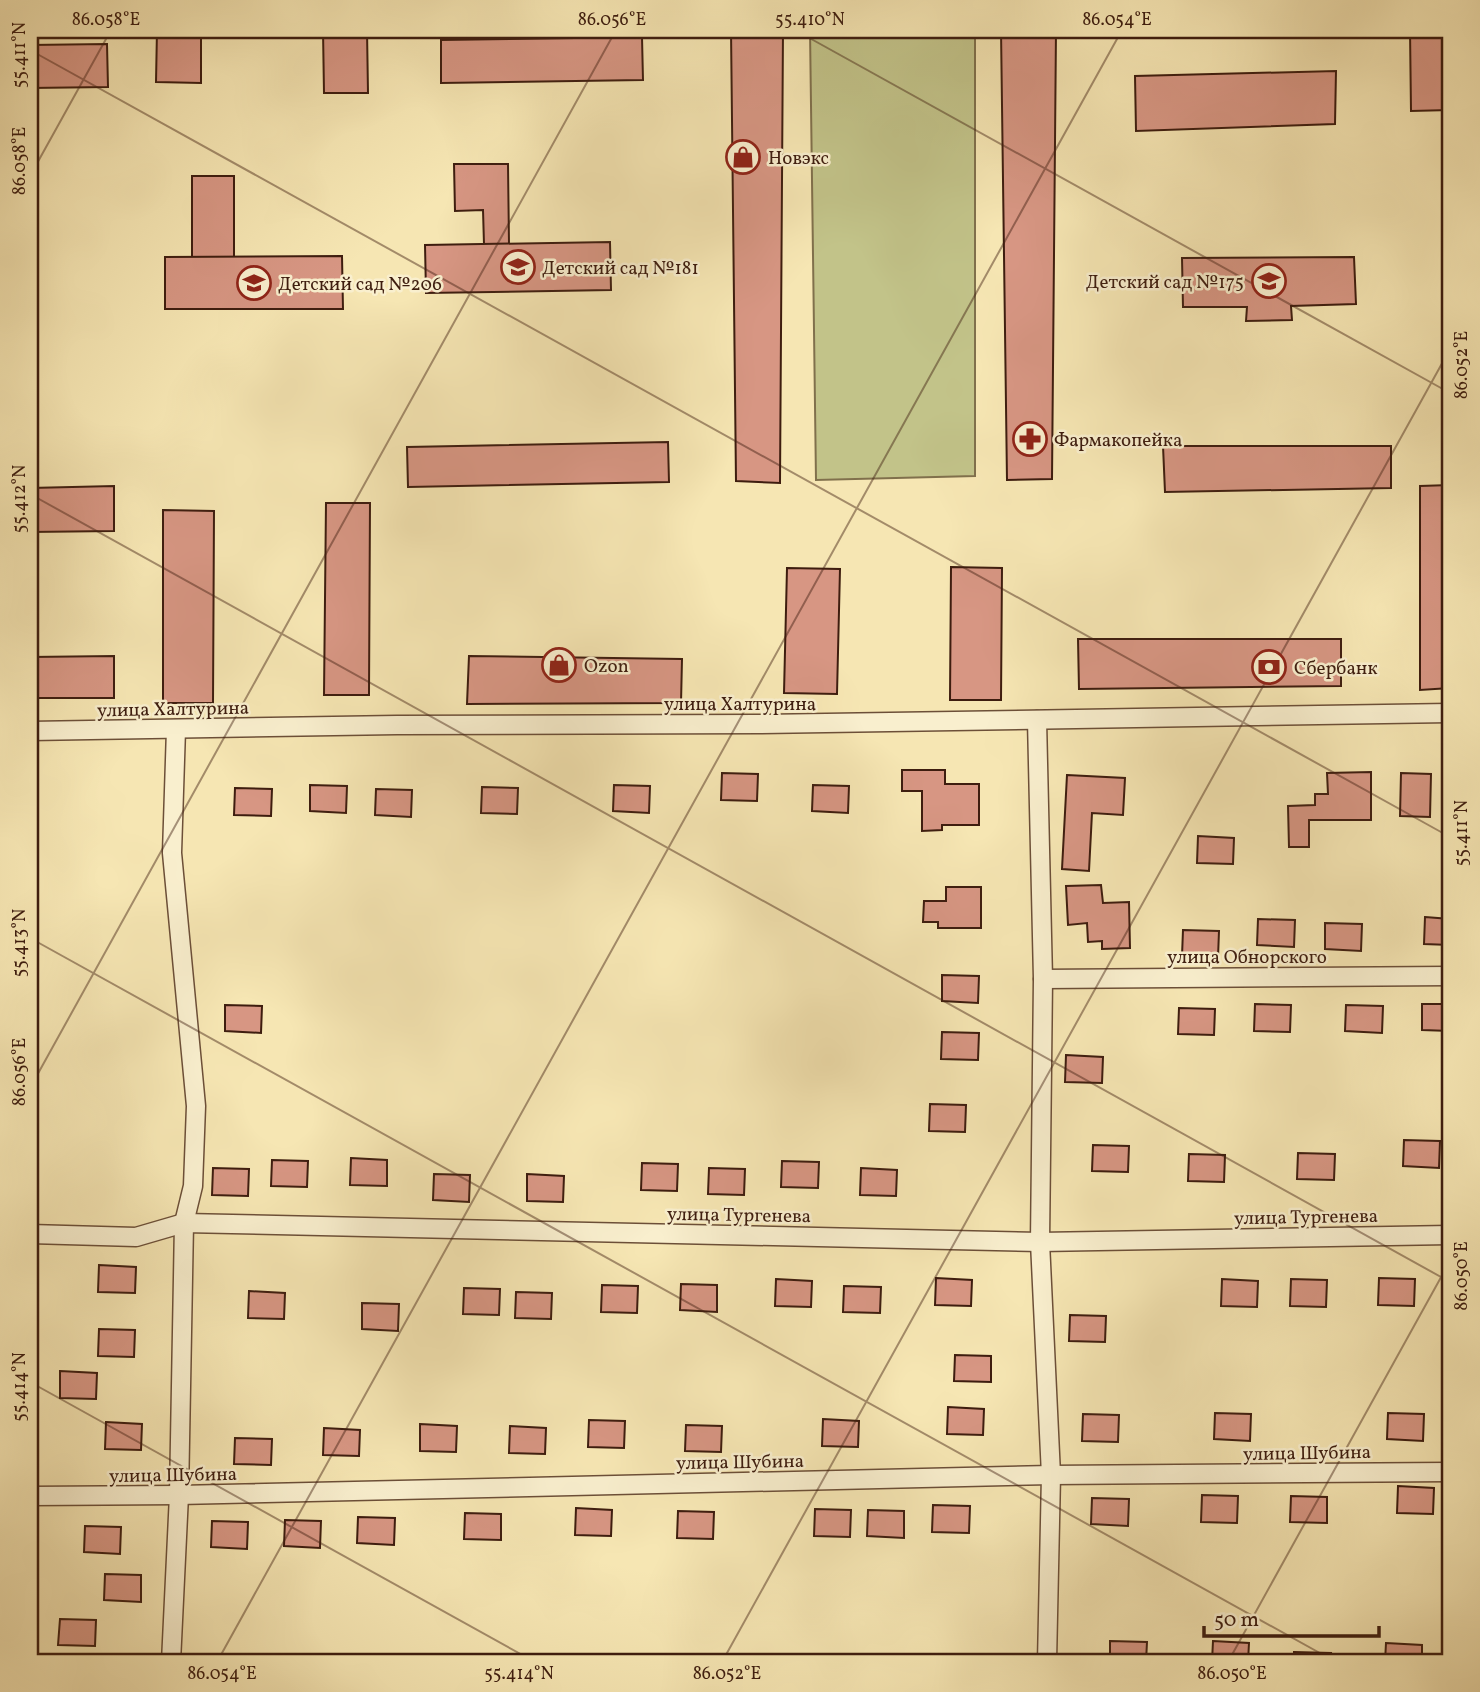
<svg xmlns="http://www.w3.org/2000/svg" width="1480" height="1692" font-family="Vollkorn,serif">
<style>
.green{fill:#c2c389;stroke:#80704c;stroke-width:2}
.building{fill:#d79683;stroke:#3e1d0f;stroke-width:2}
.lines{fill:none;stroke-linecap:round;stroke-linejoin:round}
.minor-casing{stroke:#6c4f38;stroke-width:21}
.minor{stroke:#f9efce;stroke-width:18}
.ticks{fill:none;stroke:#3e1d0f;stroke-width:2;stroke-opacity:0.45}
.labels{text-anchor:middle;stroke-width:5;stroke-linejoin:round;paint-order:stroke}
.poi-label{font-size:19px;fill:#3e1d0f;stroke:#f9efce;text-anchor:start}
.street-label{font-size:19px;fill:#3e1d0f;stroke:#f9efce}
.neatline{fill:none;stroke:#3e1d0f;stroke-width:2.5}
.ticks-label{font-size:18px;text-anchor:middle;fill:#3e1d0f}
</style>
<rect width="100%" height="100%" fill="#f6e6b3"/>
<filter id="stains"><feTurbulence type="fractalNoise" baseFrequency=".00286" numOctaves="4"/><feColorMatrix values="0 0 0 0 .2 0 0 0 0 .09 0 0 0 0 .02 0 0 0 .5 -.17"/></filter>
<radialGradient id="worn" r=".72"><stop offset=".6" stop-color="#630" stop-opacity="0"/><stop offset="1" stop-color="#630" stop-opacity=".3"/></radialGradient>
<!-- green -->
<polygon class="green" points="810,30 975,30 975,476 816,480"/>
<!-- building -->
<g class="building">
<polygon points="157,30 201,30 201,83 156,82"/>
<polygon points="323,30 367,30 368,93 324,93"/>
<polygon points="731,30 783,30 780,483 736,481"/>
<polygon points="1001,30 1056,30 1052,479 1007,480"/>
<polygon points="1410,30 1450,30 1450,110 1411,111"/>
<polygon points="642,37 643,80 441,83 441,40"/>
<polygon points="107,44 108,87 30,88 30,45"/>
<polygon points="1336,71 1335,124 1136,131 1135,76"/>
<polygon points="454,164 508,164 509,244 484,244 483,210 455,211"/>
<rect x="192" y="176" width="42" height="81"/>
<polygon points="610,242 611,290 426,293 425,245"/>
<polygon points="1448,255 1450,255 1450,303 1449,303"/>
<polygon points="342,256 343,309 165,309 165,257"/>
<polygon points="1354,257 1356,304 1291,306 1292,320 1246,321 1247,307 1183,307 1182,258"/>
<polygon points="668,442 669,482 408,487 407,447"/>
<polygon points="1163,446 1391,446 1391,488 1165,492"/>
<polygon points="1450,485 1450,688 1420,690 1420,486"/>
<polygon points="114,486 114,531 30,532 30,488"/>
<polygon points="326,503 370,503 369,695 324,695"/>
<polygon points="163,510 214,511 213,703 163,703"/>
<polygon points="951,567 1002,568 1001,700 950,700"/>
<polygon points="787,568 840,569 837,694 784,693"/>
<polygon points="1078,639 1341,639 1341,686 1079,689"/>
<polygon points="114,656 114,698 30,698 30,657"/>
<polygon points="469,656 682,659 681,703 467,704"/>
<polygon points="902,770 945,770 945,784 979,784 979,825 942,825 942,830 922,831 922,791 902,791"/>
<polygon points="1371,772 1371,820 1309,820 1309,847 1289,847 1288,806 1315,805 1315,794 1328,794 1327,773"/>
<polygon points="722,773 758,774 757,801 721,800"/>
<polygon points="1401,773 1431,774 1430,817 1400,816"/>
<polygon points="1067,775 1125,778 1123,815 1092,813 1089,871 1062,869"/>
<polygon points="310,785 347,786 346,813 310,811"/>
<polygon points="614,785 650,786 649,813 613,811"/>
<polygon points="813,785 849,786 848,813 812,811"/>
<polygon points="482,787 518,788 517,814 481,813"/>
<polygon points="235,788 272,789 271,816 234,815"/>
<polygon points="376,789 412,790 411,817 375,815"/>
<polygon points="1198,836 1234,838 1233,864 1197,863"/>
<polygon points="1101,885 1103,903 1129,902 1130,948 1102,949 1102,941 1088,942 1087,923 1068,925 1066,886"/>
<polygon points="946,887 981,887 981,928 938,928 938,922 923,922 924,901 946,901"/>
<polygon points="1425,917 1450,919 1450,945 1424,944"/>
<polygon points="1258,919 1295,920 1294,947 1257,945"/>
<polygon points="1325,923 1362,924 1361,951 1325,949"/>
<polygon points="1183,930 1219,931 1218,958 1182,956"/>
<polygon points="942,975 979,976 978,1003 942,1001"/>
<polygon points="1255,1004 1291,1005 1290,1032 1254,1031"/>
<polygon points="1422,1004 1450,1004 1450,1031 1422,1030"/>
<polygon points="225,1005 262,1006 261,1033 225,1031"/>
<polygon points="1346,1005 1383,1006 1382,1033 1345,1031"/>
<polygon points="1179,1008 1215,1009 1214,1035 1178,1034"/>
<polygon points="942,1032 979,1033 978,1060 941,1059"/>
<polygon points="1066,1055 1103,1057 1102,1083 1065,1082"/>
<polygon points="930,1104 966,1105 965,1132 929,1131"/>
<polygon points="1404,1140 1440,1141 1439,1168 1403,1166"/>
<polygon points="1093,1145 1129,1146 1128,1172 1092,1171"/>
<polygon points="1298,1153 1335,1154 1334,1180 1297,1179"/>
<polygon points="1189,1154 1225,1155 1224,1182 1188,1181"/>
<polygon points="351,1158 387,1160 387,1186 350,1185"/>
<polygon points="272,1160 308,1161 307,1187 271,1186"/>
<polygon points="782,1161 819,1162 818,1188 781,1187"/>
<polygon points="642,1163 678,1164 677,1191 641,1190"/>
<polygon points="213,1168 249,1169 248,1196 212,1195"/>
<polygon points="709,1168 745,1169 744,1195 708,1194"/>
<polygon points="861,1168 897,1170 896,1196 860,1195"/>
<polygon points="434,1174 470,1175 469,1202 433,1200"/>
<polygon points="527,1174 564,1176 563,1202 527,1201"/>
<polygon points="99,1265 136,1267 135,1293 98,1292"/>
<polygon points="936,1278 972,1280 971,1306 935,1305"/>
<polygon points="1379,1278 1415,1279 1414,1306 1378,1305"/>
<polygon points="776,1279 812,1281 811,1307 775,1306"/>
<polygon points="1222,1279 1258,1281 1257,1307 1221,1306"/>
<polygon points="1291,1279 1327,1280 1326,1307 1290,1306"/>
<polygon points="1443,1281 1450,1281 1450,1308 1442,1307"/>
<polygon points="681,1284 717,1285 717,1312 680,1310"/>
<polygon points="602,1285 638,1286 637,1313 601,1312"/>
<polygon points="844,1286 881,1287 880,1313 843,1312"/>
<polygon points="464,1288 500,1289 499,1315 463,1314"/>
<polygon points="249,1291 285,1293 284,1319 248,1318"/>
<polygon points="516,1292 552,1293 551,1319 515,1318"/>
<polygon points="362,1303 399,1304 398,1331 362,1329"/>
<polygon points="1070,1315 1106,1316 1105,1342 1069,1341"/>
<polygon points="99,1329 135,1330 134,1357 98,1356"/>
<polygon points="955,1355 991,1356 991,1382 954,1381"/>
<polygon points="60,1371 97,1373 96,1399 60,1398"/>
<polygon points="948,1407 984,1409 983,1435 947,1434"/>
<polygon points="1215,1413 1251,1414 1250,1441 1214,1439"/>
<polygon points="1388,1413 1424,1414 1423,1441 1387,1439"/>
<polygon points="1083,1414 1119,1415 1118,1442 1082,1441"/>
<polygon points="823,1419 859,1421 858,1447 822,1446"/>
<polygon points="589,1420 625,1421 624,1448 588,1447"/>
<polygon points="106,1422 142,1424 141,1450 105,1449"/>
<polygon points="420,1424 457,1426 456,1452 420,1451"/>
<polygon points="686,1425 722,1426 721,1452 685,1451"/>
<polygon points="510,1426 546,1428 545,1454 509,1453"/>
<polygon points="324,1428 360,1430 359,1456 323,1455"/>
<polygon points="235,1438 272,1439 271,1465 234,1464"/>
<polygon points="1398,1486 1434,1488 1433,1514 1397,1513"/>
<polygon points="1202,1495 1238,1496 1237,1523 1201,1522"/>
<polygon points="1291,1496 1327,1497 1327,1523 1290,1522"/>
<polygon points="1092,1498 1129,1499 1128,1526 1091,1524"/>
<polygon points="933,1505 970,1506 969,1533 932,1532"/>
<polygon points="576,1508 612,1510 611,1536 575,1535"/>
<polygon points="815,1509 851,1510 850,1537 814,1536"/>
<polygon points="868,1510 904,1511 904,1538 867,1536"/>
<polygon points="678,1511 714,1512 713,1539 677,1538"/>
<polygon points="465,1513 501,1514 501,1540 464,1539"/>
<polygon points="358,1517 395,1518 394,1545 357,1543"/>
<polygon points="285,1520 321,1521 320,1548 284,1546"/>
<polygon points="212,1521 248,1522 247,1549 211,1547"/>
<polygon points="85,1526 121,1527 120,1554 84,1552"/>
<polygon points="105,1574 141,1575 141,1602 104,1600"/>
<polygon points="60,1619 96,1620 95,1646 58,1645"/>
<polygon points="1110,1641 1147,1642 1146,1662 1110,1662"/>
<polygon points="1213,1641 1249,1643 1248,1662 1212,1662"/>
<polygon points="1386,1643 1422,1645 1422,1662 1385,1662"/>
<polygon points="1444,1643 1450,1643 1450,1662 1443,1662"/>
<polygon points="1294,1652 1331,1653 1330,1662 1294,1662"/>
<polygon points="839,1655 875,1657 875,1662 839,1662"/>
<polygon points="705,1659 741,1660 741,1662 705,1662"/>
<polygon points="916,1659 952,1660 952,1662 916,1662"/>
</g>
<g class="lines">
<!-- minor casing -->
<g class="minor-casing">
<g id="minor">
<polyline points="1037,720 1043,979 1040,1242 1051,1475 1047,1662"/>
<polyline points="30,731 397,725 760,724 1450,713"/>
<polyline points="1043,979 1450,976"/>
<polyline points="30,1234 136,1237 184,1223 1040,1242 1450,1235"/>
<polyline points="30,1496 179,1495 1051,1475 1450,1472"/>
<polyline points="171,1662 179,1495 184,1223 193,1186 196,1106 172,853 176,729"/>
</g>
</g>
<!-- minor -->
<use href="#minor" class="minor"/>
</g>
<!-- ticks -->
<path class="ticks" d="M795 30 1450 393M30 50 1450 837M30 176 111 30M30 494 1450 1282M30 938 1336 1662M30 1088 616 30M30 1382 535 1662M217 1662 1122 30M722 1662 1450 349M1228 1662 1450 1261"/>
<!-- icons -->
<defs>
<g id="shop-ring" transform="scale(1.75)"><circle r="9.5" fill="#f9efce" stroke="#8f2418" stroke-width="1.5"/><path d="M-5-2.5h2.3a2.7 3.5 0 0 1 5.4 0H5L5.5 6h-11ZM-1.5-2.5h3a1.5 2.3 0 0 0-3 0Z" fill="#8f2418"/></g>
<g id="school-ring" transform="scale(1.75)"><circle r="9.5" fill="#f9efce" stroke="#8f2418" stroke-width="1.5"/><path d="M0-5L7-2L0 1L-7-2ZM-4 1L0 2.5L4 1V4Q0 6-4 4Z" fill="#8f2418"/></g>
<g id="pharmacy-ring" transform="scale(1.75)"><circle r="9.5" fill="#f9efce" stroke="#8f2418" stroke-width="1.5"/><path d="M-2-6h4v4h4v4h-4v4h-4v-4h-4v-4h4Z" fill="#8f2418"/></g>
<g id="bank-ring" transform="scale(1.75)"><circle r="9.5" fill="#f9efce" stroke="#8f2418" stroke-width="1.5"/><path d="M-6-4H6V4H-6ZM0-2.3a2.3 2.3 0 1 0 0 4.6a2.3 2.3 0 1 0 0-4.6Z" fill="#8f2418"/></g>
</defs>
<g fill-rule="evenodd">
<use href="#shop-ring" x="743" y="157"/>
<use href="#school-ring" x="518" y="267"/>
<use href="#school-ring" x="1269" y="281"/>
<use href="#school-ring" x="254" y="283"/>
<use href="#pharmacy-ring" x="1030" y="439"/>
<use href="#shop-ring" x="559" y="665"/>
<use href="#bank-ring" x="1269" y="667"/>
</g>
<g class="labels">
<!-- poi labels -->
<g class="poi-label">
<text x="768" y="164">Новэкс</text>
<text x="542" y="274">Детский сад №181</text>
<text x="1244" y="288" text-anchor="end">Детский сад №175</text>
<text x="278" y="290">Детский сад №206</text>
<text x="1054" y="446">Фармакопейка</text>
<text x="584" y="672">Ozon</text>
<text x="1294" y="674">Сбербанк</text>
</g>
<!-- street labels -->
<g class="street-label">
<text x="740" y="710">улица Халтурина</text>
<text transform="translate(173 708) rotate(-1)" y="7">улица Халтурина</text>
<text x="1247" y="963">улица Обнорского</text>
<text transform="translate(739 1214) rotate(1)" y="7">улица Тургенева</text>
<text transform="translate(1306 1216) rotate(-1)" y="7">улица Тургенева</text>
<text transform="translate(1307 1452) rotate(-1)" y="7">улица Шубина</text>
<text transform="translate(740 1461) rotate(-1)" y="7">улица Шубина</text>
<text transform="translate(173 1474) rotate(-1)" y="7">улица Шубина</text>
</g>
</g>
<!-- margin -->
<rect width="1480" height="1692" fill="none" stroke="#f6e6b3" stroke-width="77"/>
<!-- scale -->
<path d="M1204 1626v10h175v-10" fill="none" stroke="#3e1d0f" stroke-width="3.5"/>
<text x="1214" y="1626" font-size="21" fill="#3e1d0f" stroke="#f9efce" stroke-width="5" paint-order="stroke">50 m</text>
<rect x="38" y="38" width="1404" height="1616" class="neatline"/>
<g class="ticks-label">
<text x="106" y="25">86.058°E</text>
<text x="612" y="25">86.056°E</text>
<text x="810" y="25">55.410°N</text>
<text x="1117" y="25">86.054°E</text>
<text transform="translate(19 55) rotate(-90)" y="6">55.411°N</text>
<text transform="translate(19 161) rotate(-90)" y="6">86.058°E</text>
<text transform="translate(1461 365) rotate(-90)" y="6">86.052°E</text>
<text transform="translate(19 499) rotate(-90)" y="6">55.412°N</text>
<text transform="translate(1461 833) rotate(-90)" y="6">55.411°N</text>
<text transform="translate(19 943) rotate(-90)" y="6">55.413°N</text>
<text transform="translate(19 1072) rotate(-90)" y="6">86.056°E</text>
<text transform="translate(1461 1276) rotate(-90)" y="6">86.050°E</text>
<text transform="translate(19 1387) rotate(-90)" y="6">55.414°N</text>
<text x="222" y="1679">86.054°E</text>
<text x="519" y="1679">55.414°N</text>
<text x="727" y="1679">86.052°E</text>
<text x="1232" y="1679">86.050°E</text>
</g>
<rect width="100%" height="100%" filter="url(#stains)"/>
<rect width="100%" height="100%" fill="url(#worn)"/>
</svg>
